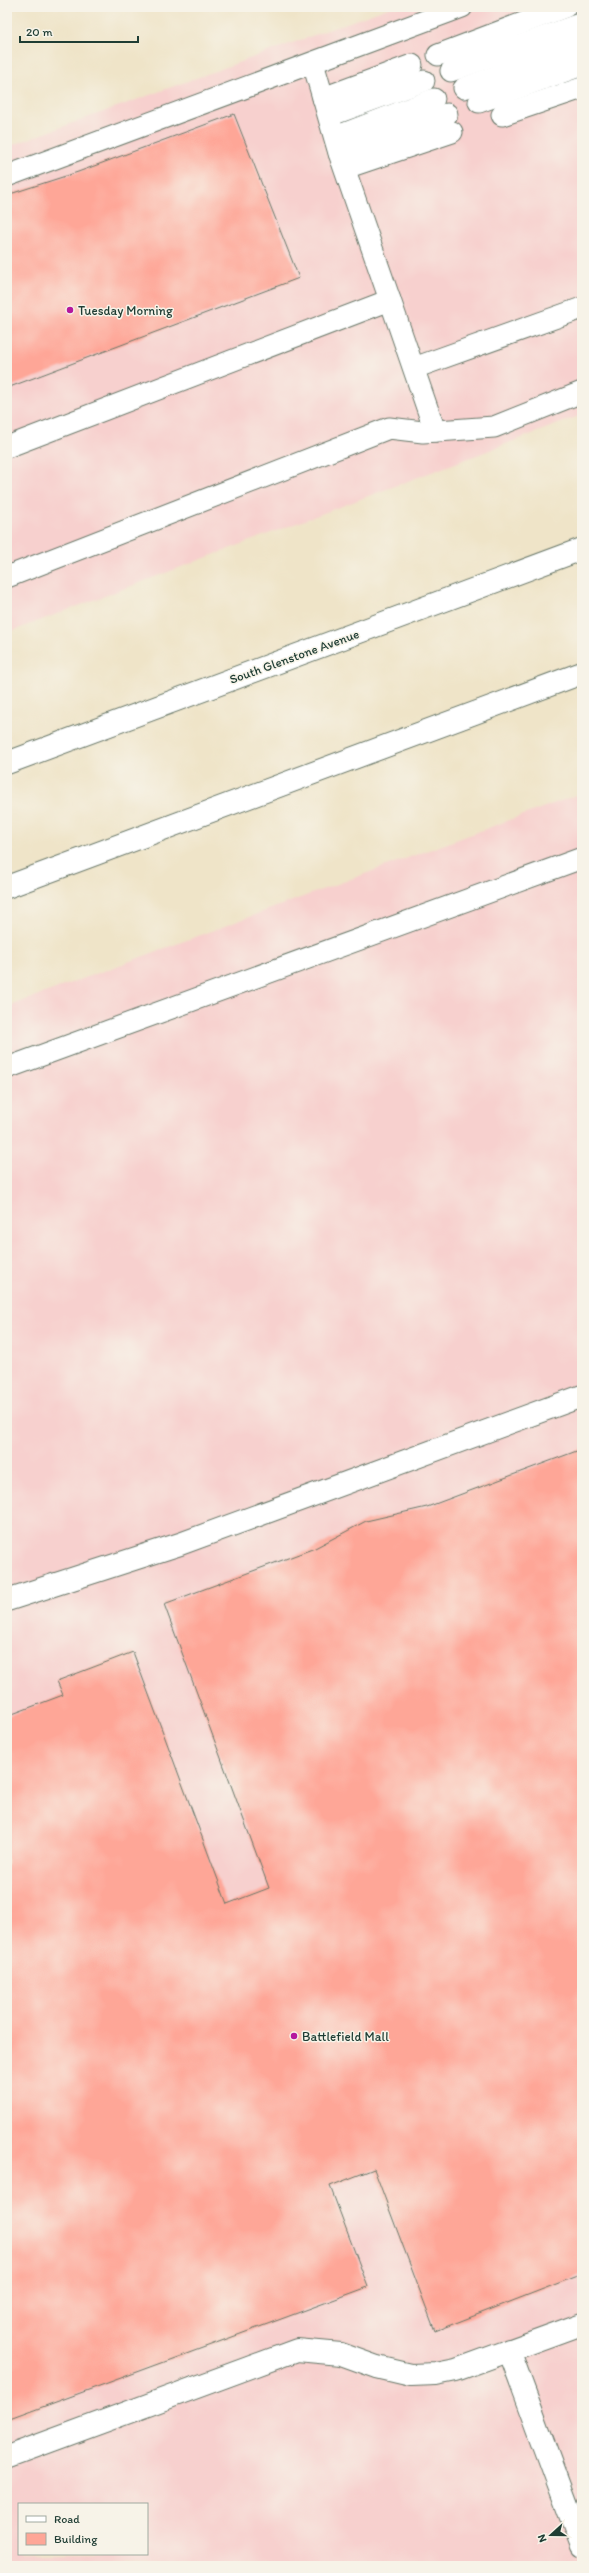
<svg xmlns="http://www.w3.org/2000/svg" width="589" height="2573" font-family="Itim,sans-serif">
<style>
.built{fill:#f7d0ce;fill-rule:evenodd}
.building{fill:#fea697}
.lines{fill:none;stroke-linecap:round;stroke-linejoin:round}
.service-casing{stroke:#687768;stroke-width:23}
.minor-casing{stroke:#687768;stroke-width:24}
.primary-casing{stroke:#687768;stroke-width:24}
.service{stroke:#fff;stroke-width:21}
.minor{stroke:#fff;stroke-width:22}
.primary{stroke:#fff;stroke-width:22}
.poi-dot{fill:#b5179e;stroke:#f7f3e8;stroke-width:1.5}
.labels{text-anchor:middle;stroke-width:3;stroke-linejoin:round;paint-order:stroke}
.poi-label{font-size:13px;fill:#1f3d34;stroke:#f7f3e8;text-anchor:start}
.street-label{font-size:13px;fill:#1f3d34;stroke:#f7f3e8}
</style>
<rect width="100%" height="100%" fill="#f7f3e8"/>
<filter id="ink" filterUnits="userSpaceOnUse"><feTurbulence type="fractalNoise" baseFrequency=".025" numOctaves="2"/><feDisplacementMap in="SourceGraphic" scale="8" xChannelSelector="R" yChannelSelector="G"/><feConvolveMatrix kernelMatrix="1 2 1 2 8 2 1 2 1" color-interpolation-filters="sRGB"/></filter>
<filter id="wash" filterUnits="userSpaceOnUse"><feTurbulence type="fractalNoise" baseFrequency=".012" numOctaves="4" result="noise"/><feDisplacementMap in="SourceGraphic" scale="16" xChannelSelector="R" yChannelSelector="G"/><feGaussianBlur stdDeviation="0.9" result="paint"/><feColorMatrix in="noise" values="0 0 0 0 0 0 0 0 0 0 0 0 0 0 0 0 0 1.4 0 .05"/><feComposite in="paint" operator="in"/></filter>
<g filter="url(#wash)">
<rect width="100%" height="100%" fill="#efe4c8"/>
<!-- built -->
<g class="built">
<polygon points="391,7 582,7 582,415 7,633 7,147"/>
<path d="M582 793V2566H7V1007ZM19 2504H147V2554H19Z"/>
</g>
<g id="blocks">
<!-- building -->
<g class="building">
<polygon points="234,114 299,278 7,388 7,195 78,172"/>
<polygon points="582,1449 582,2274 435,2331 374,2169 330,2186 368,2287 7,2420 7,1716 63,1695 57,1681 133,1652 227,1904 269,1888 164,1604 315,1548 366,1521 427,1507"/>
</g>
</g>
</g>
<g filter="url(#ink)">
<use href="#blocks" fill-opacity="0" stroke="#687768" stroke-width="1"/>
<g class="lines">
<!-- service casing -->
<g class="service-casing">
<g id="service">
<polyline points="438,55 565,7"/>
<polyline points="313,63 339,153 390,300"/>
<polyline points="451,71 582,23"/>
<polyline points="464,88 582,44"/>
<polyline points="323,98 412,65"/>
<polyline points="479,102 582,65"/>
<polyline points="502,115 582,88"/>
<polyline points="329,116 424,81"/>
<polyline points="335,137 434,99"/>
<polyline points="339,153 447,114"/>
<polyline points="345,168 452,132"/>
<polyline points="7,176 462,7"/>
<polyline points="414,368 582,308"/>
<polyline points="7,447 390,300 435,431"/>
<polyline points="7,577 389,428 423,432 494,427 582,392"/>
<polyline points="7,1068 582,858"/>
</g>
</g>
<!-- minor casing -->
<g class="minor-casing">
<g id="minor">
<polyline points="7,1600 180,1544 582,1396"/>
<polyline points="509,2350 582,2547"/>
<polyline points="7,2457 297,2350 341,2354 377,2367 411,2375 436,2374 456,2370 582,2324"/>
</g>
</g>
<!-- primary casing -->
<g class="primary-casing">
<g id="primary">
<polyline points="7,763 582,549"/>
<polyline points="7,887 582,673"/>
</g>
</g>
<!-- service -->
<use href="#service" class="service"/>
<!-- minor -->
<use href="#minor" class="minor"/>
<!-- primary -->
<use href="#primary" class="primary"/>
</g>
</g>
<!-- markers -->
<g class="poi-dot">
<circle cx="70" cy="310" r="4"/>
<circle cx="294" cy="2036" r="4"/>
</g>
<g class="labels">
<!-- poi labels -->
<g class="poi-label">
<text x="78" y="315">Tuesday Morning</text>
<text x="302" y="2041">Battlefield Mall</text>
</g>
<!-- street labels -->
<g class="street-label">
<text transform="translate(294 656) rotate(-20)" y="5">South Glenstone Avenue</text>
</g>
</g>
<!-- margin -->
<rect width="589" height="2573" fill="none" stroke="#f7f3e8" stroke-width="24"/>
<!-- legend -->
<rect x="18" y="2503" width="130" height="52" fill="#f7f3e8" stroke="#a1aaa0"/>
<rect x="26" y="2516" width="20" height="6" fill="#ffffff" stroke="#a1aaa0"/>
<text x="54" y="2523" font-size="12" fill="#1f3d34">Road</text>
<rect x="26" y="2533" width="20" height="12" fill="#fea697" stroke="#a1aaa0"/>
<text x="54" y="2543" font-size="12" fill="#1f3d34">Building</text>
<!-- north arrow -->
<g transform="translate(551 2535) rotate(249)" stroke="#f7f3e8" stroke-width="3" paint-order="stroke">
<path d="M0-3L7 15L0 10L-7 15Z" fill="#1f3d34"/>
<text y="-6" font-size="11" font-weight="bold" text-anchor="middle" fill="#1f3d34">N</text>
</g>
<!-- scale -->
<path d="M20 36v6h118v-6" fill="none" stroke="#1f3d34" stroke-width="2"/>
<text x="26" y="36" font-size="12" fill="#1f3d34" stroke="#f7f3e8" stroke-width="3" paint-order="stroke">20 m</text>
</svg>
